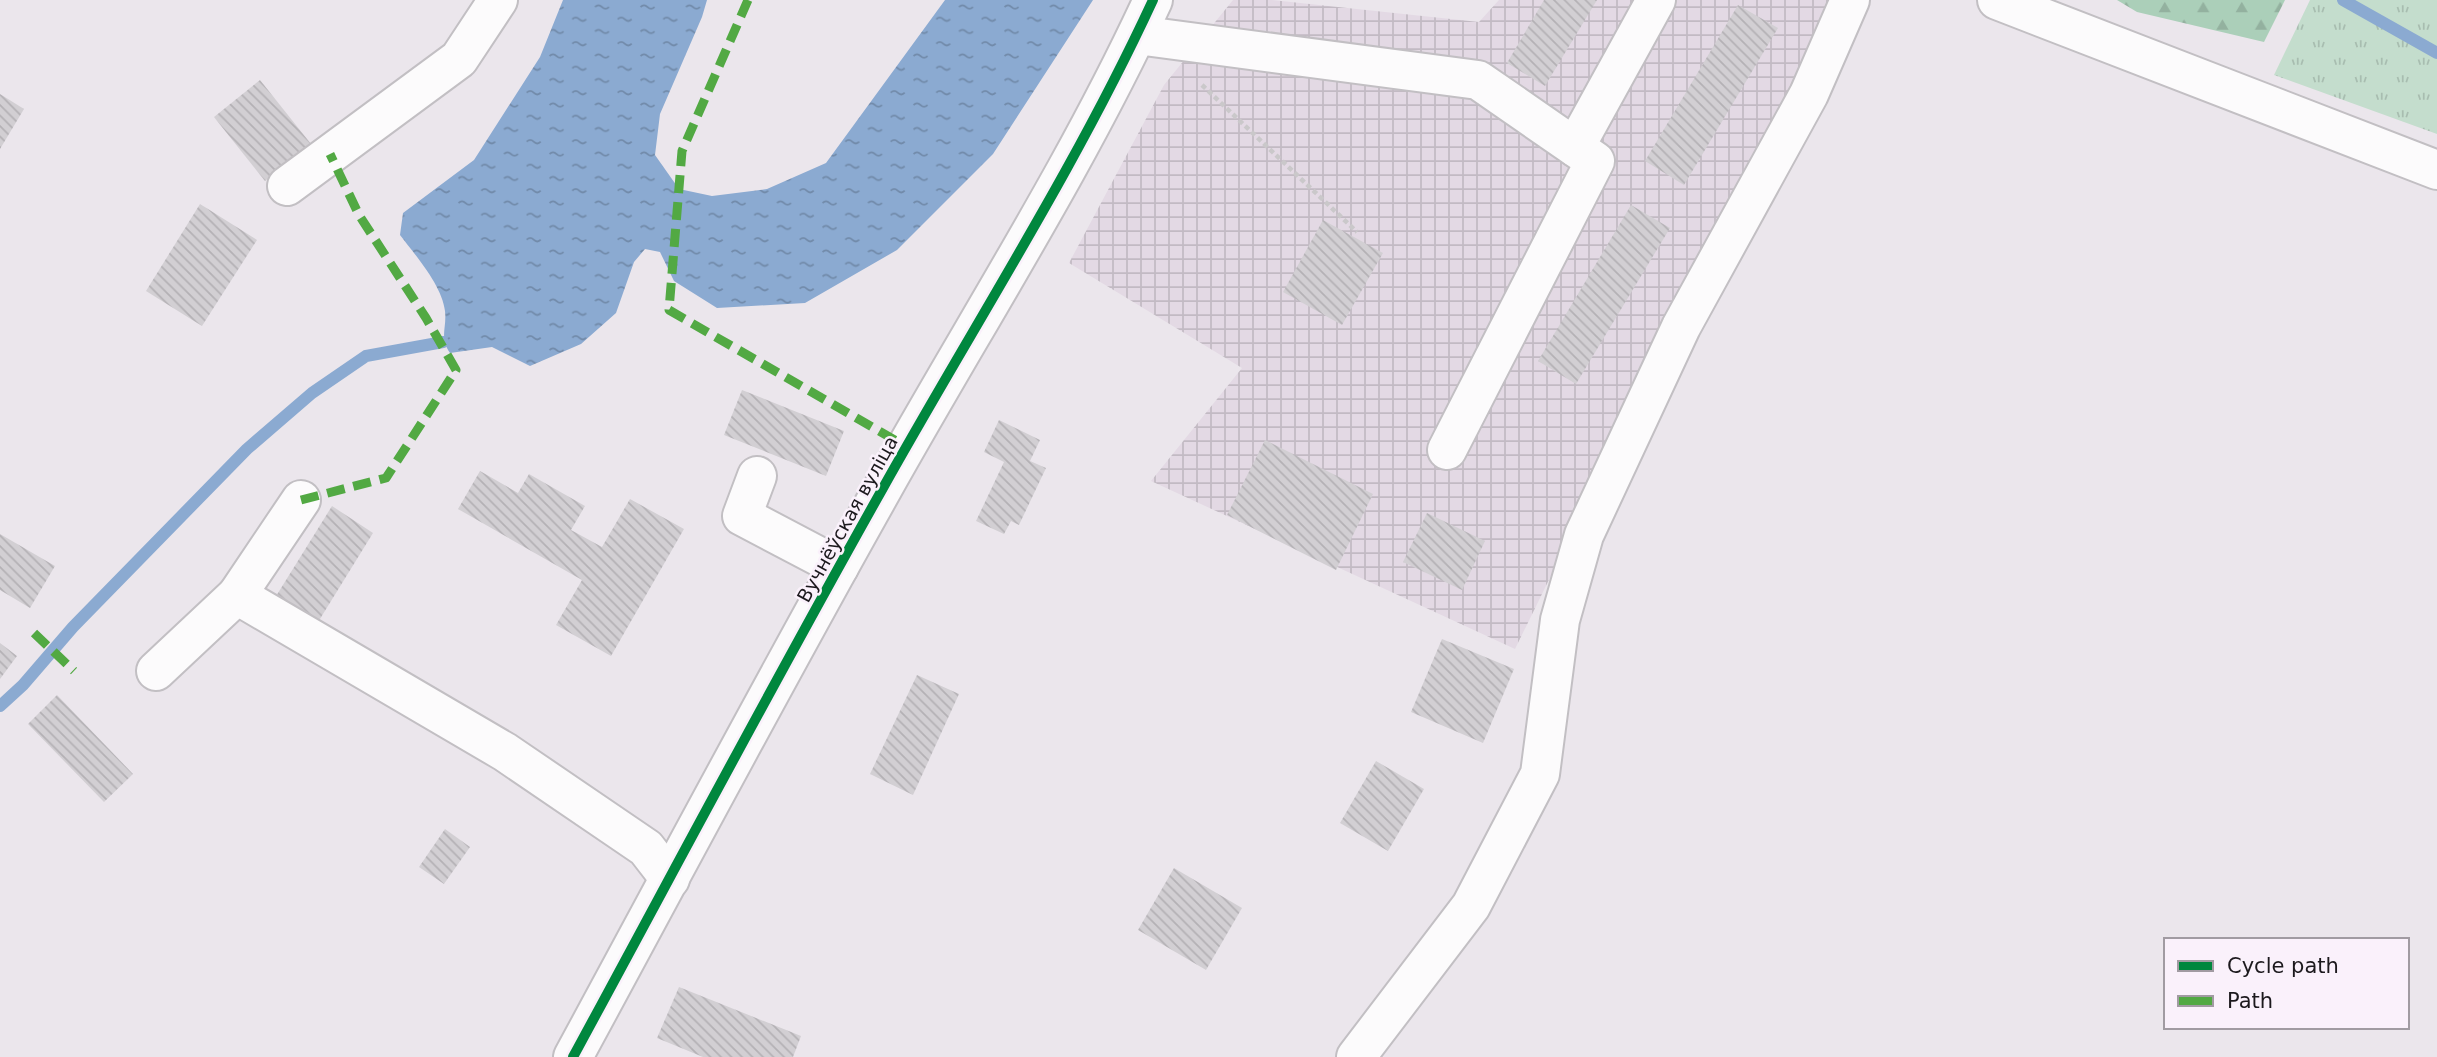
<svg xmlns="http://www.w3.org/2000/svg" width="2437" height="1057" font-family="'DejaVu Sans',sans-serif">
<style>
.industrial{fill:url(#industrial-grid)}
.grass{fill:url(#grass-tufts)}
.forest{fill:url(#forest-firs)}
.water{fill:url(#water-ripples)}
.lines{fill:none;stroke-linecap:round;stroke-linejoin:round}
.stream{stroke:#8baad1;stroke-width:12}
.building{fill:url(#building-back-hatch)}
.minor-casing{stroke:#c2bfc3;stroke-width:42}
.path{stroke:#cac8ca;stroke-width:4.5;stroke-dasharray:5 3.5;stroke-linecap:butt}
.minor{stroke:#fcfbfc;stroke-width:38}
.quiet{stroke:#52a943;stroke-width:9;stroke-dasharray:18 9;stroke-linecap:butt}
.cycleway-casing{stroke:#faf1fb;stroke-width:15}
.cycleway{stroke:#00873e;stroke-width:10}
.labels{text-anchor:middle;stroke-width:5;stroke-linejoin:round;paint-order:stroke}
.street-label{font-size:19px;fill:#1c191d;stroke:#faf1fb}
</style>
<defs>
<pattern id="industrial-grid" width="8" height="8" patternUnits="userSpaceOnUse" patternTransform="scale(1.75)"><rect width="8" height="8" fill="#e3d9e4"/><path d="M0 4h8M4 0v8" fill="none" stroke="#c2bac3"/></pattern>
<pattern id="grass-tufts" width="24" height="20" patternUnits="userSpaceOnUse" patternTransform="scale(1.75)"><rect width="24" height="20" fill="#c4ddcd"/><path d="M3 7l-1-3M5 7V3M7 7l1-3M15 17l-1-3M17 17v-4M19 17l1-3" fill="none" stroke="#a8bdb0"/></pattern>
<pattern id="forest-firs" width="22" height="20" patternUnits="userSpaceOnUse" patternTransform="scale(1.75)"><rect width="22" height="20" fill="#abcfb9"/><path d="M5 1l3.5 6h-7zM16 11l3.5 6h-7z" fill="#93b19f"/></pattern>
<pattern id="water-ripples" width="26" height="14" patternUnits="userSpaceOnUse" patternTransform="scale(1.75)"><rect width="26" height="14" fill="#8baad1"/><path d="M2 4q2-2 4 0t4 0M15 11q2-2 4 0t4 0" fill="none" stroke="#718aa9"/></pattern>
<pattern id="building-back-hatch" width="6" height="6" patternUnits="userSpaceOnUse" patternTransform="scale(1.75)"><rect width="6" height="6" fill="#d2cfd3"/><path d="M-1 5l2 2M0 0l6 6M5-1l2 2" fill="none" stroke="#b4b1b5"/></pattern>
</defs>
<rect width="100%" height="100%" fill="#ebe6ec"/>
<!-- industrial -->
<polygon class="industrial" points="1233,0 1272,0 1479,22 1499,0 1833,0 1515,649 1151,481 1242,368 1069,263 1164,85"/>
<!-- grass -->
<polygon class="grass" points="2310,0 2437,0 2437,134 2274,75"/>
<!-- forest -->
<polygon class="forest" points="2117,0 2285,0 2264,42 2137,12"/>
<!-- water -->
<path class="water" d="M563 0H707L702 17 660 114 655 155 679 189 712 196 767 189 826 163 945 0H1093L993 154 897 250 805 303 717 308 674 281 660 252 645 249 634 262 616 313 581 344 530 366 492 347 450 353C439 336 447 329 445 311 442 285 415 255 400 235L403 213 474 160 540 57Z"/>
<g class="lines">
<!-- stream -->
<g class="stream">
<polyline points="2343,0 2437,53"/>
<polyline points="0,706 23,685 73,627 247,449 312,393 366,356 443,342"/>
</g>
</g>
<!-- building -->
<g class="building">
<polygon points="1544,0 1597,0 1545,86 1507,63"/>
<polygon points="1738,5 1778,28 1684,185 1645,161"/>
<polygon points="260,80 311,144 265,181 214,117"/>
<polygon points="0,94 24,109 0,149"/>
<polygon points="200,204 257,240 202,326 146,291"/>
<polygon points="1631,205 1670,228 1576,384 1538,361"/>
<polygon points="1323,220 1383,253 1342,325 1283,292"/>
<polygon points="742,390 844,431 826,476 724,435"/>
<polygon points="999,420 1040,440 1030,461 1046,468 1019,525 1011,521 1004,534 976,521 1004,462 984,452"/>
<polygon points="1265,440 1373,494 1336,570 1227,515"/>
<polygon points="480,471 518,493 529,474 585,506 571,530 602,547 630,499 684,529 611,656 556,625 582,580 458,509"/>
<polygon points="332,506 373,533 315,627 273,601"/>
<polygon points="1427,513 1485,541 1462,590 1403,562"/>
<polygon points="0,534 55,566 30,608 0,590"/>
<polygon points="1442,639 1514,669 1483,743 1411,712"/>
<polygon points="0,643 17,656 0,679"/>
<polygon points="917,675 959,694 913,795 870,774"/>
<polygon points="57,695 133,774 104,802 28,724"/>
<polygon points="1376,761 1424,789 1388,851 1340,823"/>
<polygon points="445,829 470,847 444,884 419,867"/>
<polygon points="1174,868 1242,908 1206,970 1138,930"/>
<polygon points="679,987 801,1036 793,1057 703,1057 657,1038"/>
</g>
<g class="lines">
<!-- minor casing -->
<g class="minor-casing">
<g id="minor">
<polyline points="1997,0 2437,170"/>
<polyline points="1137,35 1478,80 1595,161 1447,450"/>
<polyline points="1575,147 1656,0"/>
<polyline points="287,186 459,59 498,0"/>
<polyline points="757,476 742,516 839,567"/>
<polyline points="237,595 301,500"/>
<polyline points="156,671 237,595 505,752 646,848 670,879"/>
<path d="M573 1057C676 867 777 676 883 488 974 325 1075 169 1153 0"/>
<polyline points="1356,1057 1471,906 1540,774 1560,620 1584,535 1681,327 1809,94 1850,0"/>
</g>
</g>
<!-- path -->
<polyline class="path" points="1202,85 1357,232"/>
<!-- minor -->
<use href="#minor" class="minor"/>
<!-- quiet -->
<g class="quiet">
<polyline points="748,0 682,151 669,310 907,447"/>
<polyline points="301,500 386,478 456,370 426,318 359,215 330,154"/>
<polyline points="34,633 74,671"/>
</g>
<!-- cycleway casing -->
<g class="cycleway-casing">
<path id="cycleway" d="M573 1057C676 867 777 676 883 488 974 325 1075 169 1153 0"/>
</g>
<!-- cycleway -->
<use href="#cycleway" class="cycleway"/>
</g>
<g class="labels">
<!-- street labels -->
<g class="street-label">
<text transform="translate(847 519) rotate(-61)" y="7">Вучнёўская вуліца</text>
</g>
</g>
<!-- legend -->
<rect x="2164" y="938" width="245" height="91" fill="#faf1fb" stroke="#a19ba2" stroke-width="2"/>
<rect x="2178" y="961" width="35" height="10" fill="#00873e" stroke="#a19ba2" stroke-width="2"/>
<text x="2227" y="973" font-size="21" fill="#1c191d">Cycle path</text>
<rect x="2178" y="996" width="35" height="10" fill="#52a943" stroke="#a19ba2" stroke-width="2"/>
<text x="2227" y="1008" font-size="21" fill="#1c191d">Path</text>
</svg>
